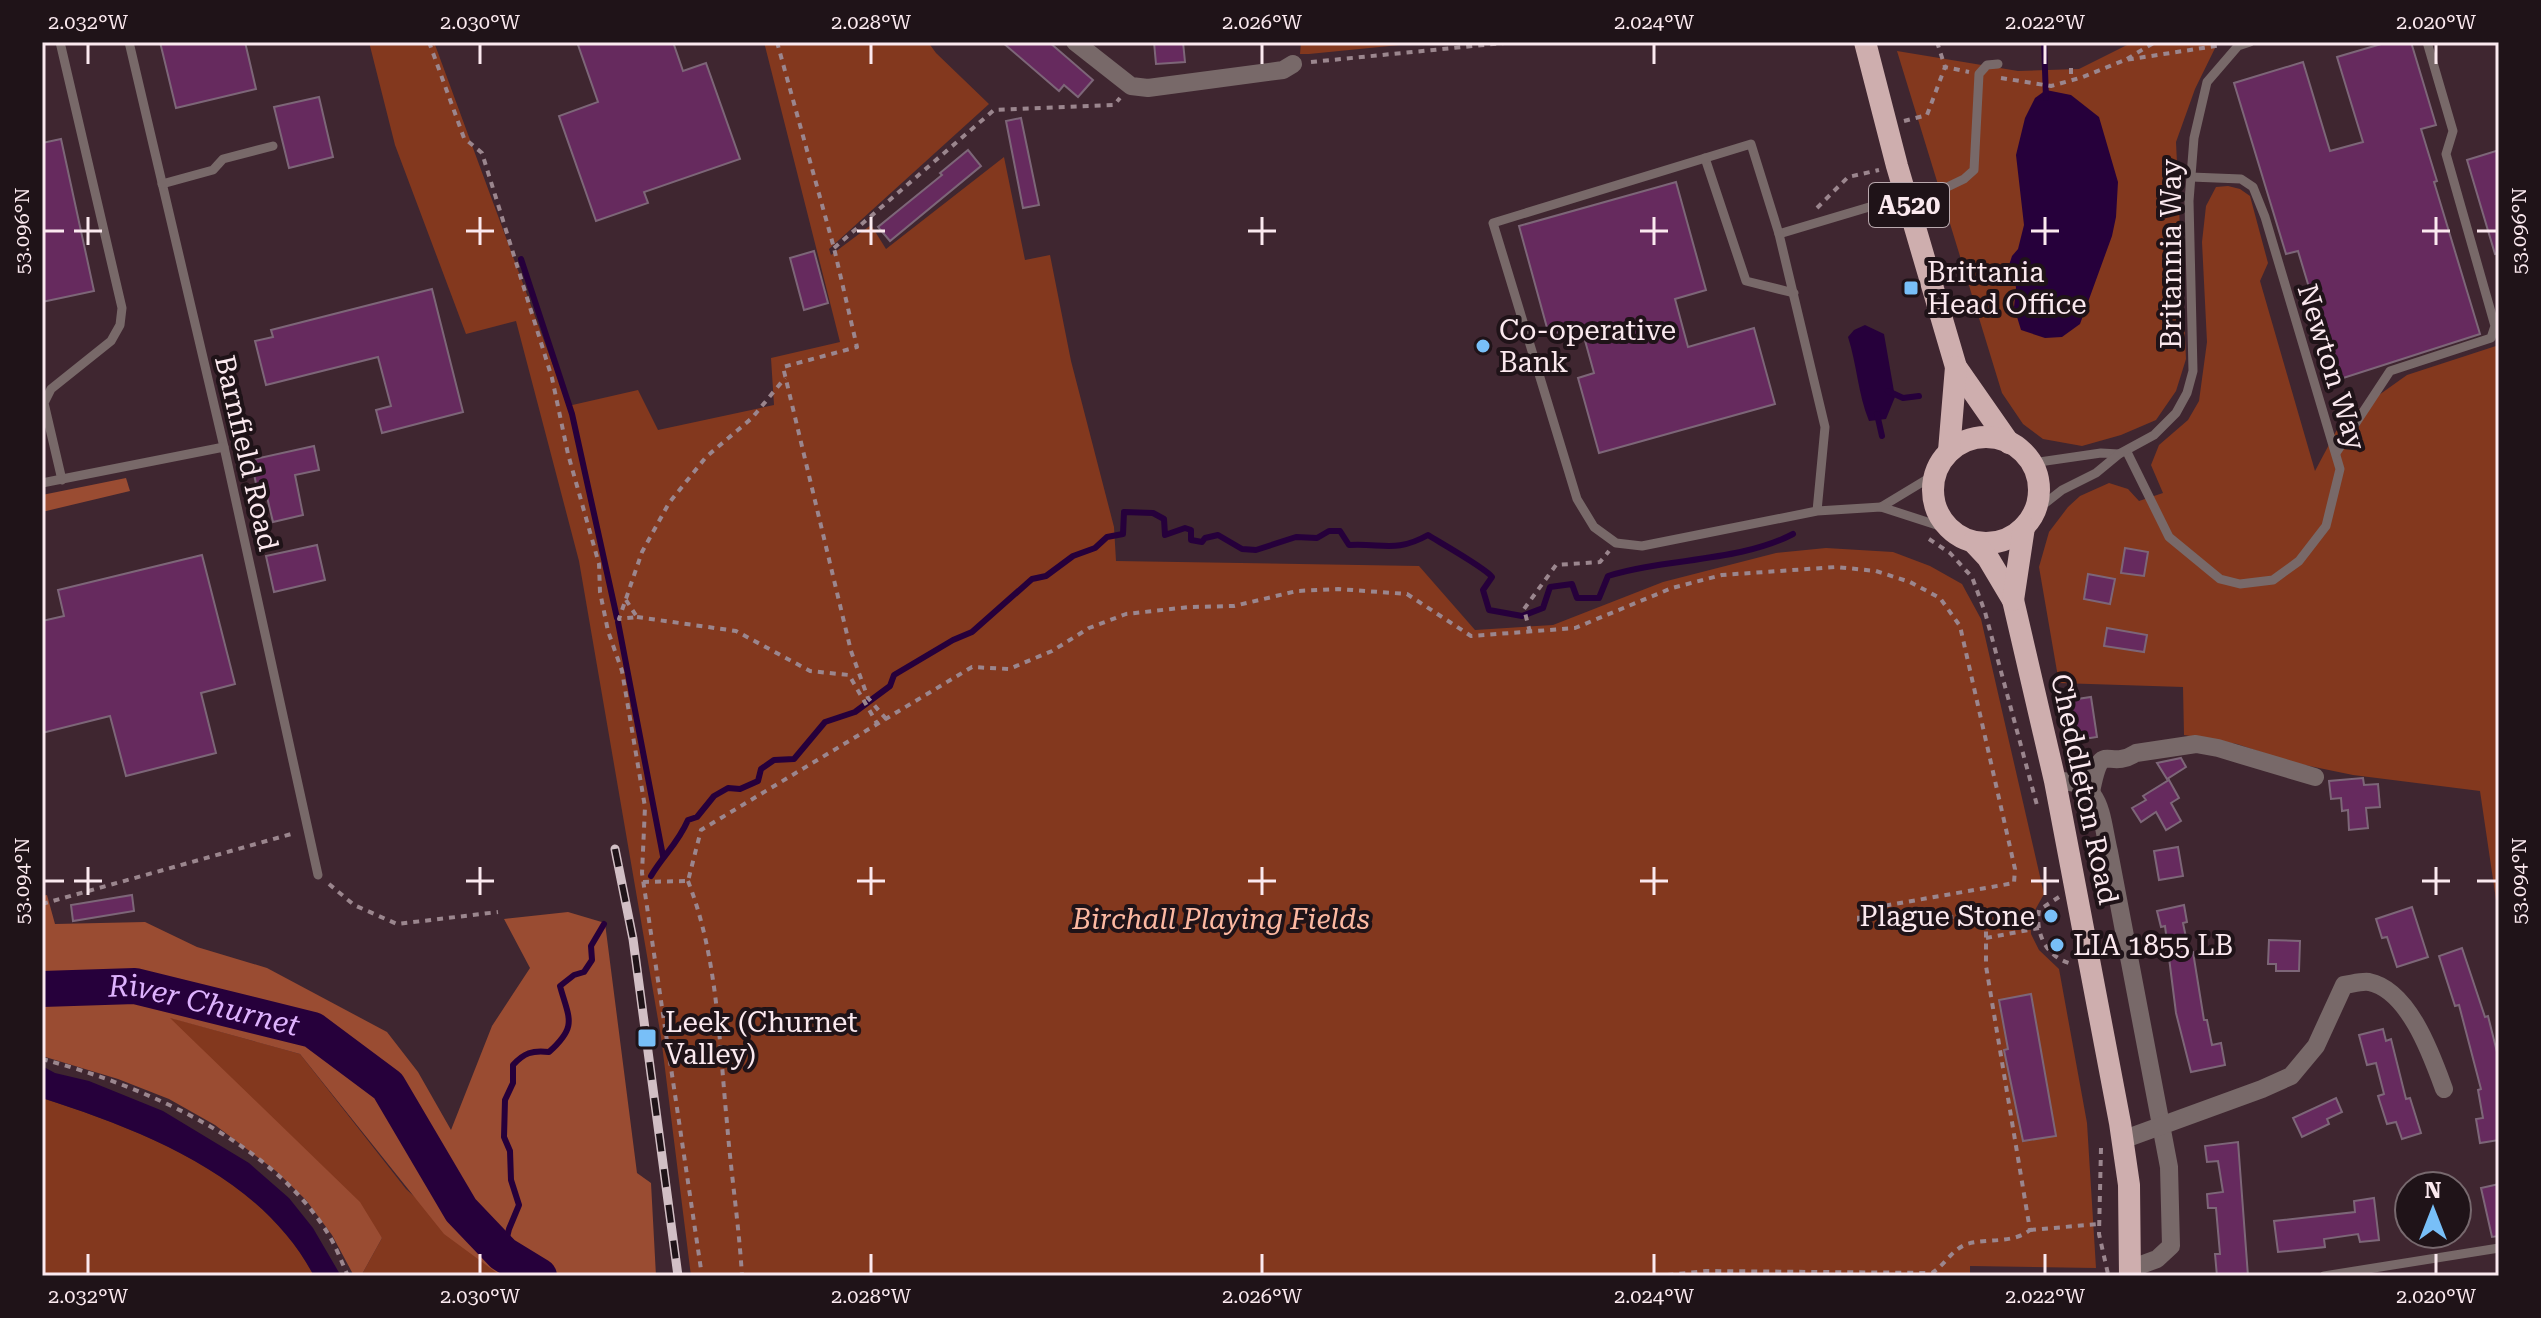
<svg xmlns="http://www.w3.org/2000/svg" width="2541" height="1318" font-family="'Roboto Serif',serif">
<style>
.green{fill:#83381e}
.forest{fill:#9a4c32}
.water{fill:#26003b}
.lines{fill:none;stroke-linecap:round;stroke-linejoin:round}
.stream{stroke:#26003b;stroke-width:6}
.river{stroke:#26003b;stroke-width:36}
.building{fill:#662a5e;stroke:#7d6678;stroke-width:2}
.path{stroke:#9b868e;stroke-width:4;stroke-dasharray:6 6;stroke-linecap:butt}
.service{stroke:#786969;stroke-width:9}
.minor{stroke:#786969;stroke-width:18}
.trunk{stroke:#ceaeae;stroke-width:22}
.rail-casing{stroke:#d2bfc5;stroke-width:9}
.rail{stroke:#1f1318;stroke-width:6;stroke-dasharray:18;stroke-linecap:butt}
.ticks{fill:none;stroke:#fbe9ef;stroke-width:3}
.poi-dot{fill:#78bff8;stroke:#1f1318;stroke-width:3}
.labels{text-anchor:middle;stroke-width:8;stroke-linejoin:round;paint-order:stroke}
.shield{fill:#1f1318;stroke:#b9a9ae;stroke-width:2}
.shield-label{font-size:26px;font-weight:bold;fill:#fbe9ef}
.street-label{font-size:28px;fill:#fbe9ef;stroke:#1f1318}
.poi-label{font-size:28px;fill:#fbe9ef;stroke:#1f1318;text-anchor:start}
.park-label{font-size:28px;font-style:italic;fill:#fdb9a2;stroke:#1f1318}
.water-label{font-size:30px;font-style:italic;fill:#deb2fe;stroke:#1f1318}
.neatline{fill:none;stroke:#fbe9ef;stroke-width:3}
.ticks-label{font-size:20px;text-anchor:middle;fill:#fbe9ef}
</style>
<rect width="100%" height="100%" fill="#3f2630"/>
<!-- green -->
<g class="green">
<polygon points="369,42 434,42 568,406 638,390 658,430 774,405 771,358 840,342 764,42 928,42 936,53 989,104 829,249 831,255 871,225 886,249 1004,157 1025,260 1050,255 1071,361 1114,527 1116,561 1419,566 1475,630 1553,625 1663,582 1776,553 1826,548 1893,552 1930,566 1962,584 1981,619 2044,894 2030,919 2031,934 2039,950 2059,969 2087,1123 2096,1268 1970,1266 1970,1276 691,1276 661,1037 579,561 516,321 466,334 395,145"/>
<polygon points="1301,42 1430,42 1309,54 1300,54"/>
<polygon points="2133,42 2218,42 2195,89 2176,142 2186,359 2176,391 2156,420 2121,435 2082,446 2043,439 2023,424 2002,393 1897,51 2018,71 2079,69"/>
<polygon points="2228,186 2240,189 2250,196 2268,263 2260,281 2315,471 2341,422 2407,375 2499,345 2499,920 2480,791 2353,775 2290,762 2237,744 2184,735 2183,687 2059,683 2039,567 2049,532 2068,507 2080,496 2109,483 2128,489 2139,501 2163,493 2151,465 2159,445 2188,420 2199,401 2207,342 2202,242 2206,206 2216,187"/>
<polygon points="168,1017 300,1054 406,1189 501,1276 361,1276 382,1238"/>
<path d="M42 1098C144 1131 261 1176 314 1276H42Z"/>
</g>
<!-- forest -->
<g class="forest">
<polygon points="126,478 130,491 42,512 42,495"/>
<polygon points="47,895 55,924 145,922 197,947 267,968 387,1032 418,1072 451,1130 492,1026 530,968 504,919 568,912 605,923 637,1173 651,1183 656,1276 501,1276 444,1234 300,1054 170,1018 360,1202 382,1238 361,1276 354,1276 332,1235 306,1200 276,1171 215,1125 169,1099 118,1079 42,1056 42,896"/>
</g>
<!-- water -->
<g class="water">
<polygon points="2046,90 2071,95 2099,117 2118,182 2116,217 2112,236 2080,324 2062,337 2045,338 2021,330 2014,307 2016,287 2008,268 2012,256 2018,249 2024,225 2016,155 2025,118 2035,98"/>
<path d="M1865 325 1884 334 1895 397 1886 419 1869 421C1858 394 1857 365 1848 337L1854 330Z"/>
<path d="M42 1066 55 1073 89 1081 163 1111 249 1163 289 1198 313 1228 341 1276H314C261 1176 144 1131 42 1098Z"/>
</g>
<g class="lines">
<!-- stream -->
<g class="stream">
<polyline points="2044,42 2046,98"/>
<polyline points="521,259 572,414 617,618"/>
<polyline points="1888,391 1903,398 1919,396"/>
<polyline points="1877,414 1882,436"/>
<polyline points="618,622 663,856"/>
<path d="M651 876C664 854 677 845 688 820L697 817 714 796 728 788 740 789 758 781 761 769 774 760 794 759 825 722 855 712 890 686 894 675 953 640 972 632 1032 579 1046 576 1073 556 1095 548 1107 537 1123 534 1124 512 1153 513 1164 519 1165 535 1185 528 1191 530V540L1202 542 1205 538 1218 535 1242 549 1256 550 1296 537 1317 538 1329 531H1340L1349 545C1383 543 1396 553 1428 535 1441 543 1487 569 1492 577L1483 590 1489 610 1522 616 1543 608 1550 587 1572 584 1577 598H1599L1608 576C1665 558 1740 562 1793 534"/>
<path d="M503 1254 509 1229 519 1205 511 1180 510 1151 504 1137 505 1100 513 1083V1065C524 1053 532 1050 549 1052 578 1026 569 1019 560 986L574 975 584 972 592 960 591 946 604 924"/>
</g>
<!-- river -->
<path class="river" id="s1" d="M42 989 135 986 313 1030 388 1086 461 1210 503 1254 539 1276"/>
</g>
<!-- building -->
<g class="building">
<polygon points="160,42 245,42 256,89 176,108"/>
<polygon points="577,42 673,42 683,71 706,63 740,159 644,192 648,203 596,221 559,116 598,102"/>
<polygon points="1002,42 1049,42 1093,80 1078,97 1064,85 1059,91"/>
<polygon points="1154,42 1183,42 1185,62 1156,64"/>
<polygon points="2388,42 2411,42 2436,125 2421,129 2437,181 2434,182 2480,334 2337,380 2298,251 2286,254 2234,83 2303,62 2330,151 2363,142 2337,57"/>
<polygon points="319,97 333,157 289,168 274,107"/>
<polygon points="1021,118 1039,205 1023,208 1006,121"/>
<polygon points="61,139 94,291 42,302 42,143"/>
<polygon points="968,150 981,166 890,241 878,227 942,175 940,173"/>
<polygon points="2499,150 2499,253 2495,254 2467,160"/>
<polygon points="1676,182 1706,290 1675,299 1688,347 1754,328 1775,404 1599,453 1578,378 1594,373 1581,326 1549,335 1519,226"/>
<polygon points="814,251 828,303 804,310 790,258"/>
<polygon points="432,289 463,412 382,433 376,410 391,406 378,357 266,385 255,341 273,337 271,330"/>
<polygon points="314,446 319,470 295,475 303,515 273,522 267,497 259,498 251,460"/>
<polygon points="317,545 325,580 274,592 266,556"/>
<polygon points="2125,548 2148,552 2144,576 2121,573"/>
<polygon points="202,555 235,684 201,693 216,753 126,776 110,716 42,733 42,621 64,616 58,590"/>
<polygon points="2088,574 2115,579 2110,604 2084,599"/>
<polygon points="2107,628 2147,635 2144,652 2104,646"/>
<polygon points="2091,697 2097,737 2077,740 2070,700"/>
<polygon points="2181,758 2186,767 2167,779 2157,763"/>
<polygon points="2363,778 2364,785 2378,784 2380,807 2366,808 2368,828 2349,830 2348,810 2342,811 2341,798 2331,799 2329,781"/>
<polygon points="2169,780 2179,798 2171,803 2181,821 2166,830 2156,812 2141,822 2132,808 2146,800 2143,796"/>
<polygon points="2178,847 2183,876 2159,880 2154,851"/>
<polygon points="132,895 134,911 73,921 71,905"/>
<polygon points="2184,905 2187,922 2183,923 2189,952 2193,952 2204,1020 2207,1020 2212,1045 2221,1043 2225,1065 2191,1072 2176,1013 2165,926 2161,927 2157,911"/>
<polygon points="2412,907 2428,957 2397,967 2387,937 2382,938 2376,919"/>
<polygon points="2269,940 2300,941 2299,971 2276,971 2276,964 2268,964"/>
<polygon points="2462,948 2485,1017 2488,1016 2499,1060 2499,1140 2480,1143 2476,1119 2483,1118 2478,1090 2481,1089 2459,1005 2455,1006 2439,956"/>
<polygon points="2031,994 2056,1136 2023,1141 2004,1050 2008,1049 1999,1000"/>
<polygon points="2383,1029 2386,1041 2391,1039 2406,1099 2410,1098 2421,1133 2402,1139 2396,1122 2387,1124 2378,1096 2384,1094 2376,1063 2367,1065 2359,1035"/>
<polygon points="2336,1098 2342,1112 2327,1119 2329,1124 2302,1137 2293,1118"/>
<polygon points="2238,1142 2248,1276 2217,1276 2215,1254 2220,1254 2216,1208 2208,1208 2207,1194 2223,1192 2218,1161 2207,1162 2205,1146"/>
<polygon points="2499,1184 2499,1236 2492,1237 2481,1188"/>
<polygon points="2374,1198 2379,1240 2360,1242 2358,1234 2324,1239 2325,1247 2278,1252 2274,1221 2355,1212 2354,1201"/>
</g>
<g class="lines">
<!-- path -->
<g class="path">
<polyline points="429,42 464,138 482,153 552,378 568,454 599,564 600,592 608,631 622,671 645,807 642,873 702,1276"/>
<polyline points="777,42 834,248 857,347 783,367 851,651 868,698 887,720"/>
<polyline points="1937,42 1945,67"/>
<polyline points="2127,59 2155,42"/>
<polyline points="1311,62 1514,42"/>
<polyline points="2071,68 2071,80"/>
<polyline points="2001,78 2051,86 2083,77 2125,60 2222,45"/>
<polyline points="1904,121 1927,115 1945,67 1969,72"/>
<polyline points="1817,208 1848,177 1879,170"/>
<polyline points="834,248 994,110 1114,105 1120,98"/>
<polyline points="1929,539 1950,553 1972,577 1985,612 2038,809"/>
<polyline points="626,600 637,617 619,619 642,552 669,503 706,457 752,418 785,378"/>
<polyline points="637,617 736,631 810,671 849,675 878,725"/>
<polyline points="1530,632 1524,609 1556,565 1600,562 1609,551"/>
<path d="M688 881C718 958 719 1042 727 1123 731 1174 739 1225 742 1276"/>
<path d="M643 882 688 881 701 830 972 667 1009 669 1052 651 1089 628 1126 614 1189 607 1234 606 1297 591 1338 589 1407 594 1471 636 1575 628 1672 588 1722 575 1836 567 1876 571 1910 582 1940 598 1960 626 2015 869 2014 883 1866 909 1859 914V922L1866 926 1971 915 1986 926V966L2030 1230C2013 1244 1987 1238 1967 1244 1951 1250 1946 1264 1932 1273L1706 1271 1659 1276"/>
<polyline points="329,884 354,905 397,924 498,912"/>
<path d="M2059 897 2039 910C2035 933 2046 956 2069 963"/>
<polyline points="42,904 295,833"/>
<polyline points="1986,938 2039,928"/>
<path d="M42 1059C144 1086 274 1142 330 1237 337 1249 342 1263 348 1276"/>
<polyline points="2101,1148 2099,1234 2108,1274"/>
<polyline points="2030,1230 2099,1224"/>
</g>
<!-- service -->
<g class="service">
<polyline points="60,42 122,308 120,325 111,341 51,389 44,403 62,480"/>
<polyline points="129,42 224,447 318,875"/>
<polyline points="1705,158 1746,281 1794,293"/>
<polyline points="162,184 213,170 223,159 273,146"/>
<polyline points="1941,190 1964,179 1974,170 1979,74 1987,65 1998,64"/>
<polyline points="1779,234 1876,205"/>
<polyline points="2127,452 2169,537 2220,579 2240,584 2273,580 2299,561 2326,526 2340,469 2265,217 2253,187 2241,179 2191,177"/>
<polyline points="2336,453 2390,371 2491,338 2495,326 2446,154 2453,131 2427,42"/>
<polyline points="2032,463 2101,453 2119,454"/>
<polyline points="42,483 224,447"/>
<polyline points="1881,507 1934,475"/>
<polyline points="1817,511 1642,546 1616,543 1594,527 1577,499 1493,223 1751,144 1779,234 1825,427 1817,511 1881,507 1949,529"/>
<polyline points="2034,512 2062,490 2096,473 2119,454 2154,435 2176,413 2187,393 2193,371 2189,201 2194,138 2207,82 2238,46 2250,42"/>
<polyline points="2324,1276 2499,1248"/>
</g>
<!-- minor -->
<g class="minor">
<polyline points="1075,42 1131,86 1148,88 1283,70 1293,64"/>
<path d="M2055 781C2103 779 2100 815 2109 852L2169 1167 2171 1246 2157 1259 2130 1269"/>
<path d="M2091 792C2102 736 2106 772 2136 753L2196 744 2218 748 2315 777"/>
<path d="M2122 1140 2262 1089 2291 1076 2316 1046 2344 985C2352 984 2361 981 2369 982 2409 990 2432 1056 2444 1089"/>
</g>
<!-- trunk -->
<g class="trunk">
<polyline points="1865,42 1897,166 1956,367 2009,443"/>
<circle cx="1986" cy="490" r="53"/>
<polyline points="1949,451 1956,367"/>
<polyline points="1973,542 1988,558 2013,600 2055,781 2120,1123 2129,1185 2130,1276"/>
<polyline points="2013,600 2024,527"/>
</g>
<!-- rail casing -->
<g class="rail-casing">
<polyline id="rail" points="615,849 633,939 678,1276"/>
</g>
<!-- rail -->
<use href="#rail" class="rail"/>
</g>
<!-- ticks -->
<path class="ticks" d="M88 44V64M480 44V64M871 44V64M1262 44V64M1654 44V64M2045 44V64M2436 44V64M88 217V245M480 217V245M871 217V245M1262 217V245M1654 217V245M2045 217V245M2436 217V245M44 231H64M74 231H102M466 231H494M857 231H885M1248 231H1276M1640 231H1668M2031 231H2059M2422 231H2450M2477 231H2497M88 867V895M480 867V895M871 867V895M1262 867V895M1654 867V895M2045 867V895M2436 867V895M44 881H64M74 881H102M466 881H494M857 881H885M1248 881H1276M1640 881H1668M2031 881H2059M2422 881H2450M2477 881H2497M88 1254V1274M480 1254V1274M871 1254V1274M1262 1254V1274M1654 1254V1274M2045 1254V1274M2436 1254V1274"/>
<!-- markers -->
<g class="poi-dot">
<rect x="1903" y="280" width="16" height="16" rx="4"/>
<circle cx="1483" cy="346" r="8"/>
<circle cx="2051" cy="916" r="8"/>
<circle cx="2057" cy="945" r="8"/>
<rect x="637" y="1028" width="20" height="20" rx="4"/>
</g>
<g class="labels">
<!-- shield labels -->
<rect class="shield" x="1869" y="183" width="80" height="44" rx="6"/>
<g class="shield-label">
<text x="1909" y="214">A520</text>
</g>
<!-- street labels -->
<g class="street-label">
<text transform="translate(2171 254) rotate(-90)" y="10">Britannia Way</text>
<text transform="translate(2332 367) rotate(73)" y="10">Newton Way</text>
<text transform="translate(247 453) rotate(77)" y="10">Barnfield Road</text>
<text transform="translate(2085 789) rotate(78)" y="10">Cheddleton Road</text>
</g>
<!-- poi labels -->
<g class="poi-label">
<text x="1927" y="282">Brittania<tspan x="1927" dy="32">Head Office</tspan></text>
<text x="1499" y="340">Co-operative<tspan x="1499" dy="32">Bank</tspan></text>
<text x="2035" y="926" text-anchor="end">Plague Stone</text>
<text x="2073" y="955">LIA 1855 LB</text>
<text x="665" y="1032">Leek (Churnet<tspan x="665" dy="32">Valley)</tspan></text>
</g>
<!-- park labels -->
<g class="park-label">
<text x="1221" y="929">Birchall Playing Fields</text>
</g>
<!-- water labels -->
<g class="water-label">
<text dy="10" stroke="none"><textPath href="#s1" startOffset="164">River Churnet</textPath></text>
</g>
</g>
<!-- border -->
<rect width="2541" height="1318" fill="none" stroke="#1f1318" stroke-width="88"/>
<!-- north arrow -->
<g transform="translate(2433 1210)"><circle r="38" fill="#1f1318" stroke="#77696e" stroke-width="2"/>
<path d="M0-6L14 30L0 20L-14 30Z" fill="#78bff8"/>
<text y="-12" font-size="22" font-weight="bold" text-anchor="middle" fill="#fbe9ef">N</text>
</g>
<rect x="44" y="44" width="2453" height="1230" class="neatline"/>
<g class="ticks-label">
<text x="88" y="29">2.032°W</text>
<text x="480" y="29">2.030°W</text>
<text x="871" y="29">2.028°W</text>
<text x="1262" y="29">2.026°W</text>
<text x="1654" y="29">2.024°W</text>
<text x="2045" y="29">2.022°W</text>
<text x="2436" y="29">2.020°W</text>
<text transform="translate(22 231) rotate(-90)" y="7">53.096°N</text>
<text transform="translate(2519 231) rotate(-90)" y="7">53.096°N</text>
<text transform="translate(22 881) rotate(-90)" y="7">53.094°N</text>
<text transform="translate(2519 881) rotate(-90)" y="7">53.094°N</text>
<text x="88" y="1303">2.032°W</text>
<text x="480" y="1303">2.030°W</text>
<text x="871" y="1303">2.028°W</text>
<text x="1262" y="1303">2.026°W</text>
<text x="1654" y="1303">2.024°W</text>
<text x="2045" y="1303">2.022°W</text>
<text x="2436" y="1303">2.020°W</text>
</g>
</svg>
